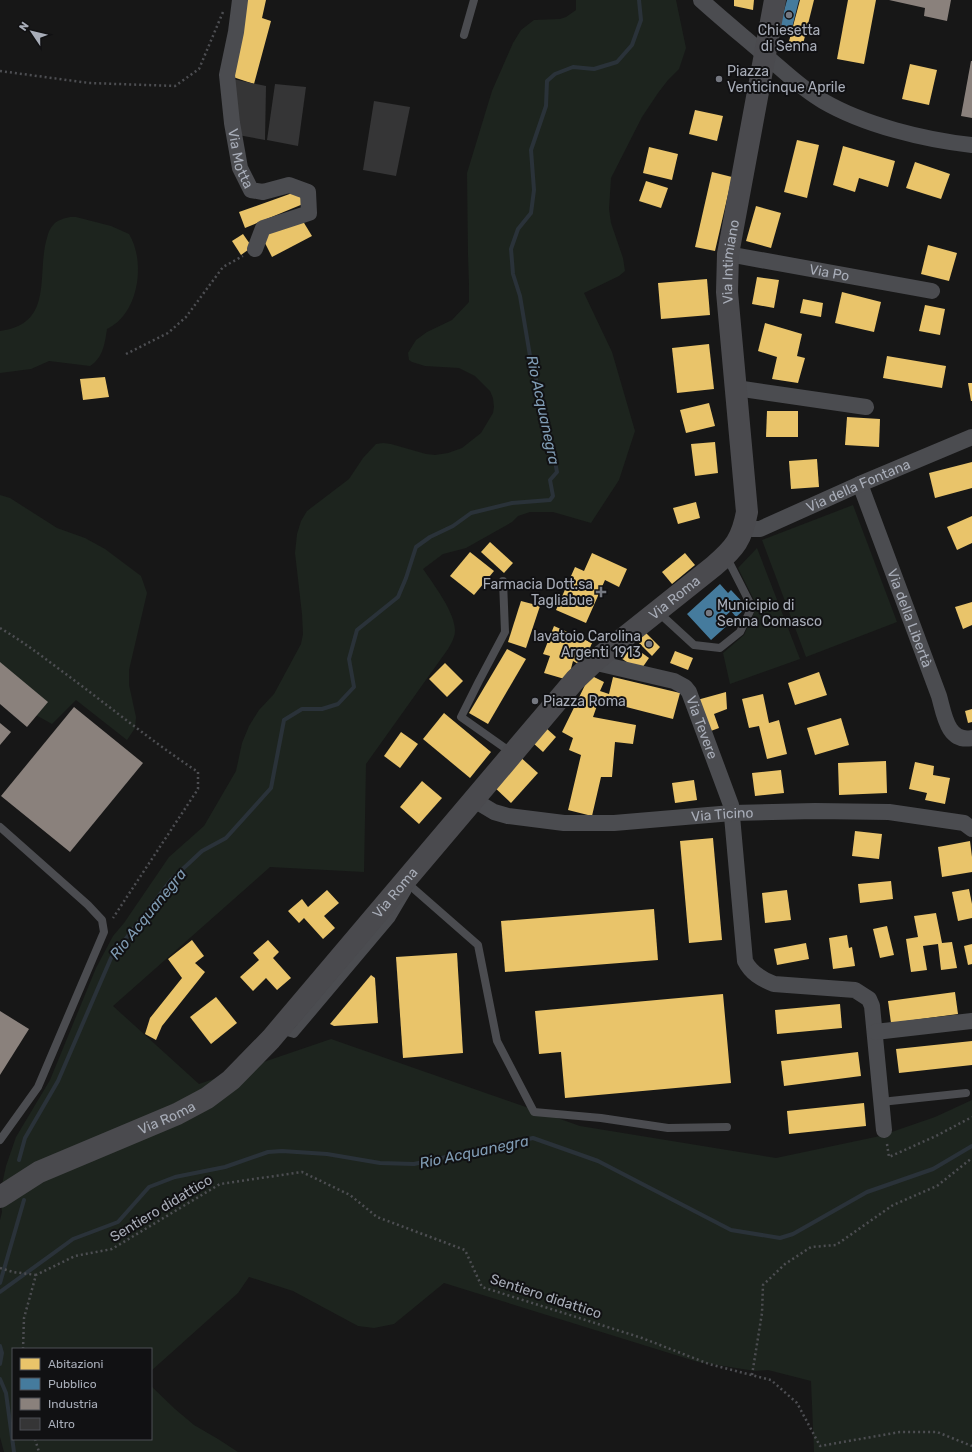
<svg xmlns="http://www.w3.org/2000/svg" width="972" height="1452" font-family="Rubik,sans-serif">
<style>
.green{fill:#1d241e}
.homes{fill:#e9c46a}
.public{fill:#457b9d}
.industry{fill:#8a817c}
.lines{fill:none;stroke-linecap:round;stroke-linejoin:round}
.stream{stroke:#2a3239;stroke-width:4}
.building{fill:#353536}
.path{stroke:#4d4e52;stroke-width:2.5;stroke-dasharray:2 3;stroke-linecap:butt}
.lane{stroke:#4b4c50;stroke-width:8}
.street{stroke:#4b4c50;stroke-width:16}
.secondary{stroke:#4a4a4e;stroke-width:22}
.poi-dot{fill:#757880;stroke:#111113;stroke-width:1.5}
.labels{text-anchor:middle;stroke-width:4;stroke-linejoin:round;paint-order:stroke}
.poi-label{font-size:14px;fill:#a8adb8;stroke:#111113;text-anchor:start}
.street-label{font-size:14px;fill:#a8adb8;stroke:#111113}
.water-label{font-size:15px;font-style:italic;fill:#7f9bb3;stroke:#111113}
</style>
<rect width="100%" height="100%" fill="#171717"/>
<!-- green -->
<g class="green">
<path d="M576 0H676L686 48 679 69 668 80 658 93 642 117 611 178 609 209 611 223 623 258 625 271 619 276 584 293 612 352 635 431 619 480 591 523 553 512H530L518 516 512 522 466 548 443 554 423 569C434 585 455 612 455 631 455 637 451 644 448 649L366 764 364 872 270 867 113 1006 199 1084 331 1039 580 1126 776 1158 880 1136 935 1117 972 1100V1452H814L811 1381 768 1370 755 1371 698 1362 444 1283 394 1324 374 1328 358 1326 293 1291 249 1277 238 1293 151 1371V1349H13V1439H151V1386L175 1409 194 1425 218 1439 238 1452H4L0 1437V1220L2 1212 0 1194 6 1166 16 1137 50 1080 96 968 113 936 124 923 169 857 204 826 236 771 242 743 249 726 259 710 274 694 301 644 303 634 302 614 295 553 297 534 301 521 307 511 349 479 363 458 376 444 383 443 391 444 426 454 435 455 448 453 462 448 481 433 493 413 494 407 493 398 490 391 475 376 459 368 425 366 412 362 409 360 408 353 416 340 427 332 452 320 469 302V285L468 255 467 173 492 91 513 43 521 30 534 20 560 19 566 17 576 10Z"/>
<path d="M70 217H76L111 226 129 234C146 262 139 314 107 329 105 343 103 358 90 366L49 361 31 369 0 373V331C55 324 36 274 47 238 48 233 50 228 54 224 58 220 65 218 70 217Z"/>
<polygon points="0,495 10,498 57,528 85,538 105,549 141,576 147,593 129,670 129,685 136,717 135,728 127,740 76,700 52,724 0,695"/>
<polygon points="853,505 897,622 806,657 762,540"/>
<polygon points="757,548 800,659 730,684 723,653 744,635 757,606 738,568"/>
</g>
<!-- homes -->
<g class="homes">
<polygon points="247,0 266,0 262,18 271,21 254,84 230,76"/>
<polygon points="734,0 754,0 753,10 734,6"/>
<polygon points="800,0 814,0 802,48 788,45"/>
<polygon points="848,0 876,0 864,64 837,59"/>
<polygon points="910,64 937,70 929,105 902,99"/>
<polygon points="695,110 723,116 717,141 689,134"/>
<polygon points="797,140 819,145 807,198 784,192"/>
<polygon points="843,146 895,161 888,187 859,178 855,192 833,185"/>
<polygon points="649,147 678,154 672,180 643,173"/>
<polygon points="915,162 950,174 941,199 906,188"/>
<polygon points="712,172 732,177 715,251 695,247"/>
<polygon points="646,181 668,188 661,208 639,201"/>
<polygon points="298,191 303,204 245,228 239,212"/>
<polygon points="756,206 781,213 771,248 746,241"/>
<polygon points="301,218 312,236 272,257 262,237"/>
<polygon points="243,234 252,247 241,255 232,241"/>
<polygon points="928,245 957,253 949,281 921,274"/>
<polygon points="757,277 779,280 774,308 752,304"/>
<polygon points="707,279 710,315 661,319 658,283"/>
<polygon points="842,292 881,302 874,332 835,323"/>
<polygon points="803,299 823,303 821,317 800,313"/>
<polygon points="925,305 945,309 940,335 919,331"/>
<polygon points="765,323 802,334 797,356 805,358 798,383 772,379 777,357 758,351"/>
<polygon points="709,344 714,389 677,393 672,348"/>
<polygon points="887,356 946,366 942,388 883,378"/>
<polygon points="105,377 109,397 83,400 80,379"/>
<polygon points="968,383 972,383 972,401 971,401"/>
<polygon points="709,403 715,426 686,433 680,410"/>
<polygon points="767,411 798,411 798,437 766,437"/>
<polygon points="847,417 880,419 879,447 845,445"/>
<polygon points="715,442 718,473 695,476 691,444"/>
<polygon points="817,459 819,487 791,489 789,461"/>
<polygon points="972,462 972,488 935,498 929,473"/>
<polygon points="696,502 700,518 678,524 673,508"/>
<polygon points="972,516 972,543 957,550 947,527"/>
<polygon points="490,542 513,563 504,573 481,552"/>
<polygon points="470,552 494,571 474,595 450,576"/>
<polygon points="592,553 627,569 619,587 605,580 586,623 556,610 575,567 584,571"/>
<polygon points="685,553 695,565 672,584 662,572"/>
<polygon points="521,601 540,606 526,648 508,642"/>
<polygon points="972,602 972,625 963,629 955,607"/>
<polygon points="554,626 592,643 582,666 573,661 568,680 544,673 550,656 543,654"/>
<polygon points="646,633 660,647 652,656 637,641"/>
<polygon points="631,645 649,658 640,671 621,658"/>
<polygon points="507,649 526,659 488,724 469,713"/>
<polygon points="675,651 693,658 688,670 670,663"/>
<polygon points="445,663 463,681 447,697 429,679"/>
<polygon points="819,672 827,695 795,705 788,683"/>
<polygon points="590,675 604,682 600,691 609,694 613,677 680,693 673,719 599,700 593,717 636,725 633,744 615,742 612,777 601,777 592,816 568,810 581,755 569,750 573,738 562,732"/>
<polygon points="726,692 727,709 714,714 719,728 708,732 697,700"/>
<polygon points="763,694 769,723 779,720 787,754 767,759 759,726 749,728 742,699"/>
<polygon points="972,709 972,722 968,723 965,711"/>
<polygon points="444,713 491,752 470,778 423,739"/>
<polygon points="841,718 849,745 815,755 807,728"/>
<polygon points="546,728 556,737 543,752 533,743"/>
<polygon points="401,732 418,744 400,768 384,756"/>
<polygon points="518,755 538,773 511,803 492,785"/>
<polygon points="886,761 887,793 839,795 838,763"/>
<polygon points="915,762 934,766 933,775 950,778 945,804 925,800 927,793 909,789"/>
<polygon points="781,770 784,793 755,796 752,773"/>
<polygon points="694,780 697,800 675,803 672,783"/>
<polygon points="422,781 442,798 419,824 400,807"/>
<polygon points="855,831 882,834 879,859 852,856"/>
<polygon points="713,838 722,940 689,943 680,841"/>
<polygon points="970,841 972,857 972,872 942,877 938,847"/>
<polygon points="891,881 893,899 860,903 858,884"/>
<polygon points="969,889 972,904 972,918 958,921 952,892"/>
<polygon points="327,890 339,903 324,916 335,928 323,939 304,918 299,923 288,911 302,899 308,907"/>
<polygon points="787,890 791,920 765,923 762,893"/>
<polygon points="654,909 658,960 505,972 501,921"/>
<polygon points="936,913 942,943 952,942 957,968 941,970 938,944 923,946 927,970 911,972 906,939 918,937 914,916"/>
<polygon points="887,926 894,955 880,958 873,929"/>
<polygon points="847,935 849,948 852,947 855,966 833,969 829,938"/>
<polygon points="192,940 204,956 195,963 205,972 162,1026 156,1040 145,1034 150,1018 182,978 168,959"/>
<polygon points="268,940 279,952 273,958 291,978 277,990 266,978 253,991 240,977 259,960 253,953"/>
<polygon points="806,943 809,959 777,965 774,949"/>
<polygon points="972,944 972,964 968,965 964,946"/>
<polygon points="457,953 463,1053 403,1058 396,957"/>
<polygon points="371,975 375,978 378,1023 334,1026 330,1024"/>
<polygon points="955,992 958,1014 891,1023 888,1001"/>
<polygon points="723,994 731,1083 565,1098 561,1052 539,1054 535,1011"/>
<polygon points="216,997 237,1023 211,1044 190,1017"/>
<polygon points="840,1004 842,1028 777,1034 775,1010"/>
<polygon points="972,1041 972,1065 899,1073 896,1049"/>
<polygon points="858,1052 861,1076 784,1086 781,1061"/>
<polygon points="864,1103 866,1126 789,1134 787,1111"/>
</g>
<!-- public -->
<g class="public">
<polygon points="787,0 799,0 791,32 779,29"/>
<polygon points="720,584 728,593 731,590 747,607 736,617 731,611 724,617 730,623 711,640 687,614"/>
</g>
<!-- industry -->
<g class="industry">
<polygon points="889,0 951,0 947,21 924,16 925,8"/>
<polygon points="971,61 972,61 972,118 961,116"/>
<polygon points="0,662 48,702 27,727 0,704"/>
<polygon points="74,707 143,763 70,852 1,796"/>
<polygon points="0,723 11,732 0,745"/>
<polygon points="0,1011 29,1029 0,1075"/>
</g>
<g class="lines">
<!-- stream -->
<g class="stream">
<polyline points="19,1160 25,1138 58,1081 111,958 171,880 202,851 226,838 271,788 284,720 302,709 322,709 338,704 354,687 349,659 357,630 398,597 406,578 416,547 430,537 453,526 471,513 512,503 550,500 553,496 550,480 557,472 549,430 530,356 520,296 513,274 511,249 518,229 531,213 534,190 531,150 546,106 547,81 555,74 573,67 594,69 617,62 632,45 641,20 639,0"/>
<polyline points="0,1283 24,1200"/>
<polyline points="0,1292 73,1239 118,1222 149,1187 175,1177 225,1167 268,1152 282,1151 327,1154 380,1163 414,1164 533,1138 598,1161 731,1230 780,1238 793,1234 867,1192 933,1169 972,1146"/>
<polyline points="0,1346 2,1353 0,1364"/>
<polyline points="0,1379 6,1393 14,1452"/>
</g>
</g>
<!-- building -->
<g class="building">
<polygon points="233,79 266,86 265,140 238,135"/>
<polygon points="275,84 306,87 298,146 267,140"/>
<polygon points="374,101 410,107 396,176 363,170"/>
</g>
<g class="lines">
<!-- path -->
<g class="path">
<polyline points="0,71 89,83 175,86 199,69 223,12"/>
<polyline points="126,354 168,333 186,317 223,267 243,256"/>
<path d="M0 628C22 641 42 656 63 672 108 705 151 741 198 772V789L113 918"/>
<polyline points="887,1144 889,1157 936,1136 972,1117"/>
<polyline points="0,1268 13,1272 36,1275"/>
<polyline points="23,1349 24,1318 36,1275 75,1256 112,1249 220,1184 302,1172 350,1195 377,1217 465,1250 482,1287 642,1338 709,1364 771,1380 797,1403 820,1446 900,1432 937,1432 972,1446"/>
<polyline points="752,1375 762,1313 763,1285 785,1264 811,1247 836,1245 893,1205 937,1186 972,1158"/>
<polyline points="35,1439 39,1452"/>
</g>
<!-- lane -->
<g class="lane">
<polyline points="464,35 474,0"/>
<polyline points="503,581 505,632 479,681 461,717 512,753"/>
<polyline points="658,612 694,645 720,648 740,632 752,607 726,556"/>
<polyline points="0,827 88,905 102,920 104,932 38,1087 0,1140"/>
<polyline points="406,882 478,945 497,1041 534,1112 601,1118 668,1128 727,1127"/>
<polyline points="280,1030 294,1034 391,919 407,892"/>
<polyline points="881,1102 966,1093"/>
</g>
<!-- street -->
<g class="street">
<path id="s1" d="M240 0 236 32 227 75 232 123 240 168 251 190 263 192 289 185 308 192 309 213 263 228 255 249"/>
<path d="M701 0C722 19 744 37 766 56 785 72 802 89 823 101 864 125 925 140 972 145"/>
<path id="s2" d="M728 254 932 291"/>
<polyline points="736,388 866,407"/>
<path id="s3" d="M860 484 939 696C944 713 947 743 972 738"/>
<path id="s4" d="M745 526 753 529H760L860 484 972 437"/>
<path id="s5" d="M596 660 601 664 674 681 685 687 689 692 731 805 745 961C751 973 761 979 774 984L855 990 869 999 872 1006 884 1130"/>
<path id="s6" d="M474 800 494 812 508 816 564 823H614L732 813 815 811 889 812 964 823 972 829"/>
<polyline points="875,1032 972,1021"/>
</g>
<!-- secondary -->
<path class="secondary" id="s7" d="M0 1197 39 1172 177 1114 207 1098 231 1080 271 1039 575 680 596 660 714 566C735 548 742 539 747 512L727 292 728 254 775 0"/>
</g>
<!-- markers -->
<g class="poi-dot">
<circle cx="789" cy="15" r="4"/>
<circle cx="719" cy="79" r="4"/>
<path d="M599 586h4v4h4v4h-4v4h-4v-4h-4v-4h4z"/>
<circle cx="709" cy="613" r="4"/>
<circle cx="649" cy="644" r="4"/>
<circle cx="535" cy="701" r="4"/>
</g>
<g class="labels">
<!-- poi labels -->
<g class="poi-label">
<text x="789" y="35" text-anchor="middle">Chiesetta<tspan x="789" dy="16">di Senna</tspan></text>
<text x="727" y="76">Piazza<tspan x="727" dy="16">Venticinque Aprile</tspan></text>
<text x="593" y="589" text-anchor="end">Farmacia Dott.sa<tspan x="593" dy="16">Tagliabue</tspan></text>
<text x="717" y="610">Municipio di<tspan x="717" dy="16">Senna Comasco</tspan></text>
<text x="641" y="641" text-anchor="end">lavatoio Carolina<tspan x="641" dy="16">Argenti 1913</tspan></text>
<text x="543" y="706">Piazza Roma</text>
</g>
<!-- street labels -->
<g class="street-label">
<text dy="5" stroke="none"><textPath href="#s1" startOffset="161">Via Motta</textPath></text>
<text dy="5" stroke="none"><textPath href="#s7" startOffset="1284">Via Intimiano</textPath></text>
<text dy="5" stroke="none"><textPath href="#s2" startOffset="103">Via Po</textPath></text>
<text dy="5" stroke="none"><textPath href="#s4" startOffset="123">Via della Fontana</textPath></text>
<text dy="5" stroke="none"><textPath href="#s7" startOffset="917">Via Roma</textPath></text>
<text dy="5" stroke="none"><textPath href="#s3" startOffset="143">Via della Libertà</textPath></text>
<text dy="5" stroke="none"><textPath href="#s5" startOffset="138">Via Tevere</textPath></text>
<text dy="5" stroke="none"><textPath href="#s6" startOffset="253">Via Ticino</textPath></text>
<text dy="5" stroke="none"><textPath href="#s7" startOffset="509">Via Roma</textPath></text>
<text dy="5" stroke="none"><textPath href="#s7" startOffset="185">Via Roma</textPath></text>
<text transform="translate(161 1208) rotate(-31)" y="5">Sentiero didattico</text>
<text transform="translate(546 1296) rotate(18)" y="5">Sentiero didattico</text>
</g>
<!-- water labels -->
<g class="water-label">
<text transform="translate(543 410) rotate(78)" y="5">Rio Acquanegra</text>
<text transform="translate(148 914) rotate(-51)" y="5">Rio Acquanegra</text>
<text transform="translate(474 1152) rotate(-12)" y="5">Rio Acquanegra</text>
</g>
</g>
<!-- legend -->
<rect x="12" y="1348" width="140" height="92" fill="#111113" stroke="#4d4f55"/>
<rect x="20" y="1358" width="20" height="12" fill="#e9c46a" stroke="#4d4f55"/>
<text x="48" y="1368" font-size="12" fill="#a8adb8">Abitazioni</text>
<rect x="20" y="1378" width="20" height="12" fill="#457b9d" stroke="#4d4f55"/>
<text x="48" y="1388" font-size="12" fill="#a8adb8">Pubblico</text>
<rect x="20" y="1398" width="20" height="12" fill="#8a817c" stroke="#4d4f55"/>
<text x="48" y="1408" font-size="12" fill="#a8adb8">Industria</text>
<rect x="20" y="1418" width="20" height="12" fill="#353536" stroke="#4d4f55"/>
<text x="48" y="1428" font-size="12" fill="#a8adb8">Altro</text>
<!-- north arrow -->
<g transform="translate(32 32) rotate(305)" stroke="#111113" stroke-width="3" paint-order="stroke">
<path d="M0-3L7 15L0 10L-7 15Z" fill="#a8adb8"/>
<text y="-6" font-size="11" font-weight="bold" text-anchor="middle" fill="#a8adb8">N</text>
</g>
</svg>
